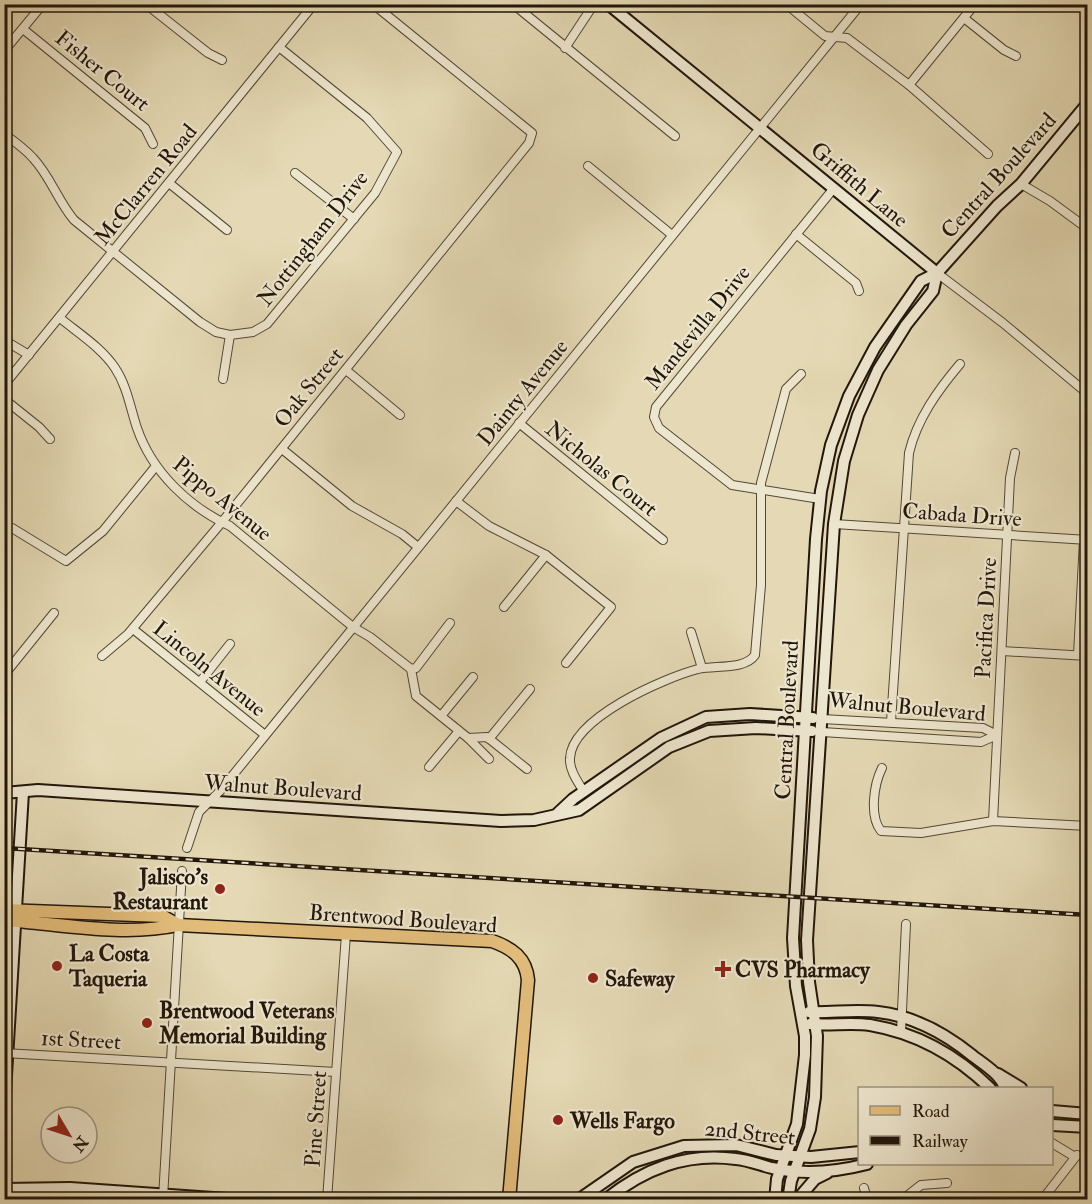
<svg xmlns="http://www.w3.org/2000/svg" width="1092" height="1204" font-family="'IM FELL Double Pica',serif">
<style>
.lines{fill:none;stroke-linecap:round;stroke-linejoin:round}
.street-casing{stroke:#524734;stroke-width:10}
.secondary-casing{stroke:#22160a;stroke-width:14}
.primary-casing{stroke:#22160a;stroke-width:15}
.street{stroke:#ede6ce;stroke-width:8}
.secondary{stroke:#ede6ce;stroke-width:10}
.primary{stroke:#e2bc7a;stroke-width:12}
.rail-casing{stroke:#22160a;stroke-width:4.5}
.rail{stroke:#ede6ce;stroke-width:2;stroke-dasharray:7;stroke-linecap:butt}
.poi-dot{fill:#8f2418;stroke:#ede6ce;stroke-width:2}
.labels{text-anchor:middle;stroke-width:4.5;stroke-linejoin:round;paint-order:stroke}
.street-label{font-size:22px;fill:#22160a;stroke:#ede6ce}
.poi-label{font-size:22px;font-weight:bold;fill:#22160a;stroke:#ede6ce;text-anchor:start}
</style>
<rect width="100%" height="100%" fill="#e4d9b4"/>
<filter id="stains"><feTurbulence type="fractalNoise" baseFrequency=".00333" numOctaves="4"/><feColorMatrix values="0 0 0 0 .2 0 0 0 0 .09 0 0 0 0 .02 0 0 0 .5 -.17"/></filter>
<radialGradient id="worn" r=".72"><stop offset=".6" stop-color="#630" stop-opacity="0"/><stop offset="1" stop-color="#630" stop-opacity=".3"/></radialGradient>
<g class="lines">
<!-- street casing -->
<g class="street-casing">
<g id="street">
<polyline points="146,4 208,53 222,60"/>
<polyline points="513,4 675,136"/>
<polyline points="786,4 825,36 847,38 909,85 988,154"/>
<polyline points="964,18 1004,50 1016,56"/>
<polyline points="23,29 145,128 153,144"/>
<polyline points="565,48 594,4"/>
<polyline points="4,51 43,4"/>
<polyline points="909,85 975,4"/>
<path d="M4 134C14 141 25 149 33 158 50 176 58 201 74 220L200 322 216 332 230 335 253 332 267 324 375 193 397 152 367 118 279 47"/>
<polyline points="588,166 672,235"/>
<polyline points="295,173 354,219"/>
<polyline points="169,183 227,230"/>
<polyline points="1021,184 1050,201 1088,229"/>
<polyline points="796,234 856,283 859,291"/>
<polyline points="937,273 1003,323 1088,394"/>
<path d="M60 318C78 333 102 348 115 368 127 386 130 407 137 428 152 472 189 507 230 526L353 627 370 637 411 669 416 696 468 738 487 737 527 769"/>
<polyline points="4,340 29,355"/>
<polyline points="346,370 400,415"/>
<polyline points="223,379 230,335"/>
<polyline points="4,385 314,4"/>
<polyline points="4,399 39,427 50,439"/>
<polyline points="519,423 663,540"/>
<polyline points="282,449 352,506 402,534 418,547"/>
<polyline points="820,499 732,485 659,428 654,417 656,407 834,188"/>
<polyline points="456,501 489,526 546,555 611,607 566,663"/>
<polyline points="834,524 1088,540"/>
<polyline points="12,528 66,561 103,531 156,466"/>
<polyline points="504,607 546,555"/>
<polyline points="133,629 265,735"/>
<polyline points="691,632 702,668"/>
<polyline points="1002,651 1088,656"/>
<polyline points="1078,655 1084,540"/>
<polyline points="102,656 128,634 222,522 529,143 532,133 373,4"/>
<polyline points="411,669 416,668 450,623"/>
<polyline points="4,675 54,613"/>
<polyline points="200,682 230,644"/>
<polyline points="441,716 473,677"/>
<polyline points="822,719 983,728 997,735"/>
<path d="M891 722 909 453C917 419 938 390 960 364"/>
<polyline points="822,732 981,742 997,735"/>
<polyline points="468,738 489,759"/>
<polyline points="489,739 530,689"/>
<polyline points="429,767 459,731"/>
<path d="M882 768C874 784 869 816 881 831L921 833 993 821 1088 826"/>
<path d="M584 792C578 782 569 770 570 758 572 718 664 678 698 669 715 665 745 670 755 655L761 585V483L786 389 801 374"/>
<polyline points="993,821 1010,478 1015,453"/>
<polyline points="187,848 199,812 220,791 861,4"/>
<polyline points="901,1032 906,924"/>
<polyline points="4,1053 336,1072"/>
<polyline points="1052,1143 1075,1157"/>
<polyline points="864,1188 867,1200"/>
<polyline points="163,1198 182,871"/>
<polyline points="327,1200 346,934"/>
<polyline points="902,1200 921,1185 947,1183"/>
<polyline points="1042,1200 1077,1155"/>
</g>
</g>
<!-- secondary casing -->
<g class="secondary-casing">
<g id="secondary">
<polyline points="608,4 937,273"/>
<polyline points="4,793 38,790 501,821 534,820 579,810 669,747 709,731 756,728 812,731"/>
<polyline points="558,813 573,799 661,738 706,717 750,714 813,718"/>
<path d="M809 1012C832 1013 855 1009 878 1012 914 1016 946 1034 973 1056 985 1065 1000 1074 1005 1088"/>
<path d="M810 1024C830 1026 850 1022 870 1025 917 1033 956 1055 990 1088"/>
<polyline points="998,1074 1021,1088"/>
<polyline points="4,1109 23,792"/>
<polyline points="1052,1111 1088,1114"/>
<polyline points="1052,1125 1088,1127"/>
<polyline points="4,1189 70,1188 242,1200"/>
<polyline points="4,1192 55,1200"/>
<polyline points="578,1200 633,1162 684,1146 736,1145 776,1155 811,1157 860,1152"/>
<path d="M605 1200C644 1169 686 1152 736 1159 748 1160 760 1165 772 1168 804 1175 836 1172 867 1164"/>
<polyline points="775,1200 777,1179 797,1124 805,1055 805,1036 796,986 793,938 816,539 821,491 831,445 849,396 875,347 921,281 937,273 997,206 1021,184 1088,103"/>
<polyline points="788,1200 791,1181 810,1129 815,1097 817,1036 809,982 807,940 834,524 844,461 858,415 878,370 906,325 933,291 937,273"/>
<polyline points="797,1200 815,1179 827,1173"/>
</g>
</g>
<!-- primary casing -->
<g class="primary-casing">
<g id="primary">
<polyline points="4,910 162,916 178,925"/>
<path d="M4 920C61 924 123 937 178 925L492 941C512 948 526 958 528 980L509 1200"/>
</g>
</g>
<!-- street -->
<use href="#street" class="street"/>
<!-- secondary -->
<use href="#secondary" class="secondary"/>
<!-- primary -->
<use href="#primary" class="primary"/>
<!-- rail casing -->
<g class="rail-casing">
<polyline id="rail" points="4,848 1088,915"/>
</g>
<!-- rail -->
<use href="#rail" class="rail"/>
</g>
<!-- markers -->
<g class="poi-dot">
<circle cx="220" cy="889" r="6"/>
<circle cx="57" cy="966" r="6"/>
<path d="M720 960h6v6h6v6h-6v6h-6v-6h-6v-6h6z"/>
<circle cx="593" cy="978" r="6"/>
<circle cx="147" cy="1023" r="6"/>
<circle cx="558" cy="1120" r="6"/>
</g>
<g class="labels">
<!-- street labels -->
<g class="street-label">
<text transform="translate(103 70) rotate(39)" y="8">Fisher Court</text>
<text transform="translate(998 175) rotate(-48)" y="8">Central Boulevard</text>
<text transform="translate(145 184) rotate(-51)" y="8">McClarren Road</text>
<text transform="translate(860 184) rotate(40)" y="8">Griffith Lane</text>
<text transform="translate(312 238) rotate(-52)" y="8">Nottingham Drive</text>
<text transform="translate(697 327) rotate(-51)" y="8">Mandevilla Drive</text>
<text transform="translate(308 387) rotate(-51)" y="8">Oak Street</text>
<text transform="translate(522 392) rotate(-51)" y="8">Dainty Avenue</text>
<text transform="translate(602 468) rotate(39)" y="8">Nicholas Court</text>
<text transform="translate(223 498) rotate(39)" y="8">Pippo Avenue</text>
<text transform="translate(962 514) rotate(4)" y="8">Cabada Drive</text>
<text transform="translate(985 618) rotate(-87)" y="8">Pacifica Drive</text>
<text transform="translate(210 668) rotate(39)" y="8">Lincoln Avenue</text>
<text transform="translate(907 706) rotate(5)" y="8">Walnut Boulevard</text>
<text transform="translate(786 720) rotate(-87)" y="8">Central Boulevard</text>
<text transform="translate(283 787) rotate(4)" y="8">Walnut Boulevard</text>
<text transform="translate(403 918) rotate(4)" y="8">Brentwood Boulevard</text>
<text transform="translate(81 1039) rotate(3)" y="8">1st Street</text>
<text transform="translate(315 1119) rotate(-86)" y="8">Pine Street</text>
<text transform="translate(750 1132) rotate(6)" y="8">2nd Street</text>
</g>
<!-- poi labels -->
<g class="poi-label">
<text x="208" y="884" text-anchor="end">Jalisco's<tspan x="208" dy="25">Restaurant</tspan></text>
<text x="69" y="961">La Costa<tspan x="69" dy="25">Taqueria</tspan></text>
<text x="735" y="977">CVS Pharmacy</text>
<text x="605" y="986">Safeway</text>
<text x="159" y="1018">Brentwood Veterans<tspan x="159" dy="25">Memorial Building</tspan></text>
<text x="570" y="1128">Wells Fargo</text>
</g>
</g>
<!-- margin -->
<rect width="1092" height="1204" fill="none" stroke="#e4d9b4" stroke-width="24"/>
<rect x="6" y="6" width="1080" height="1192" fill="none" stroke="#22160a" stroke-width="3"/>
<rect x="12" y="12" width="1068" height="1180" fill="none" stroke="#22160a" stroke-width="1.5"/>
<!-- legend -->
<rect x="858" y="1087" width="195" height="78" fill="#ede6ce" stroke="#9c9380" stroke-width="1.5"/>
<rect x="870" y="1106" width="30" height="9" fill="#e2bc7a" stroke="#9c9380" stroke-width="1.5"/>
<text x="912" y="1117" font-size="18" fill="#22160a">Road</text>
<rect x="870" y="1136" width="30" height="9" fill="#22160a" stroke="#9c9380" stroke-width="1.5"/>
<text x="912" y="1147" font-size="18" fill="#22160a">Railway</text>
<!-- north arrow -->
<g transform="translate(69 1135) rotate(129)"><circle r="28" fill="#ede6ce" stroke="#9c9380" stroke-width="1.5"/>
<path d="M0-4.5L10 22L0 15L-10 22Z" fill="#8f2418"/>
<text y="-9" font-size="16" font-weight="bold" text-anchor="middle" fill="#22160a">N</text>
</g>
<rect width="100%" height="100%" filter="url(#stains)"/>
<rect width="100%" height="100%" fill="url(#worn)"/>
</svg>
